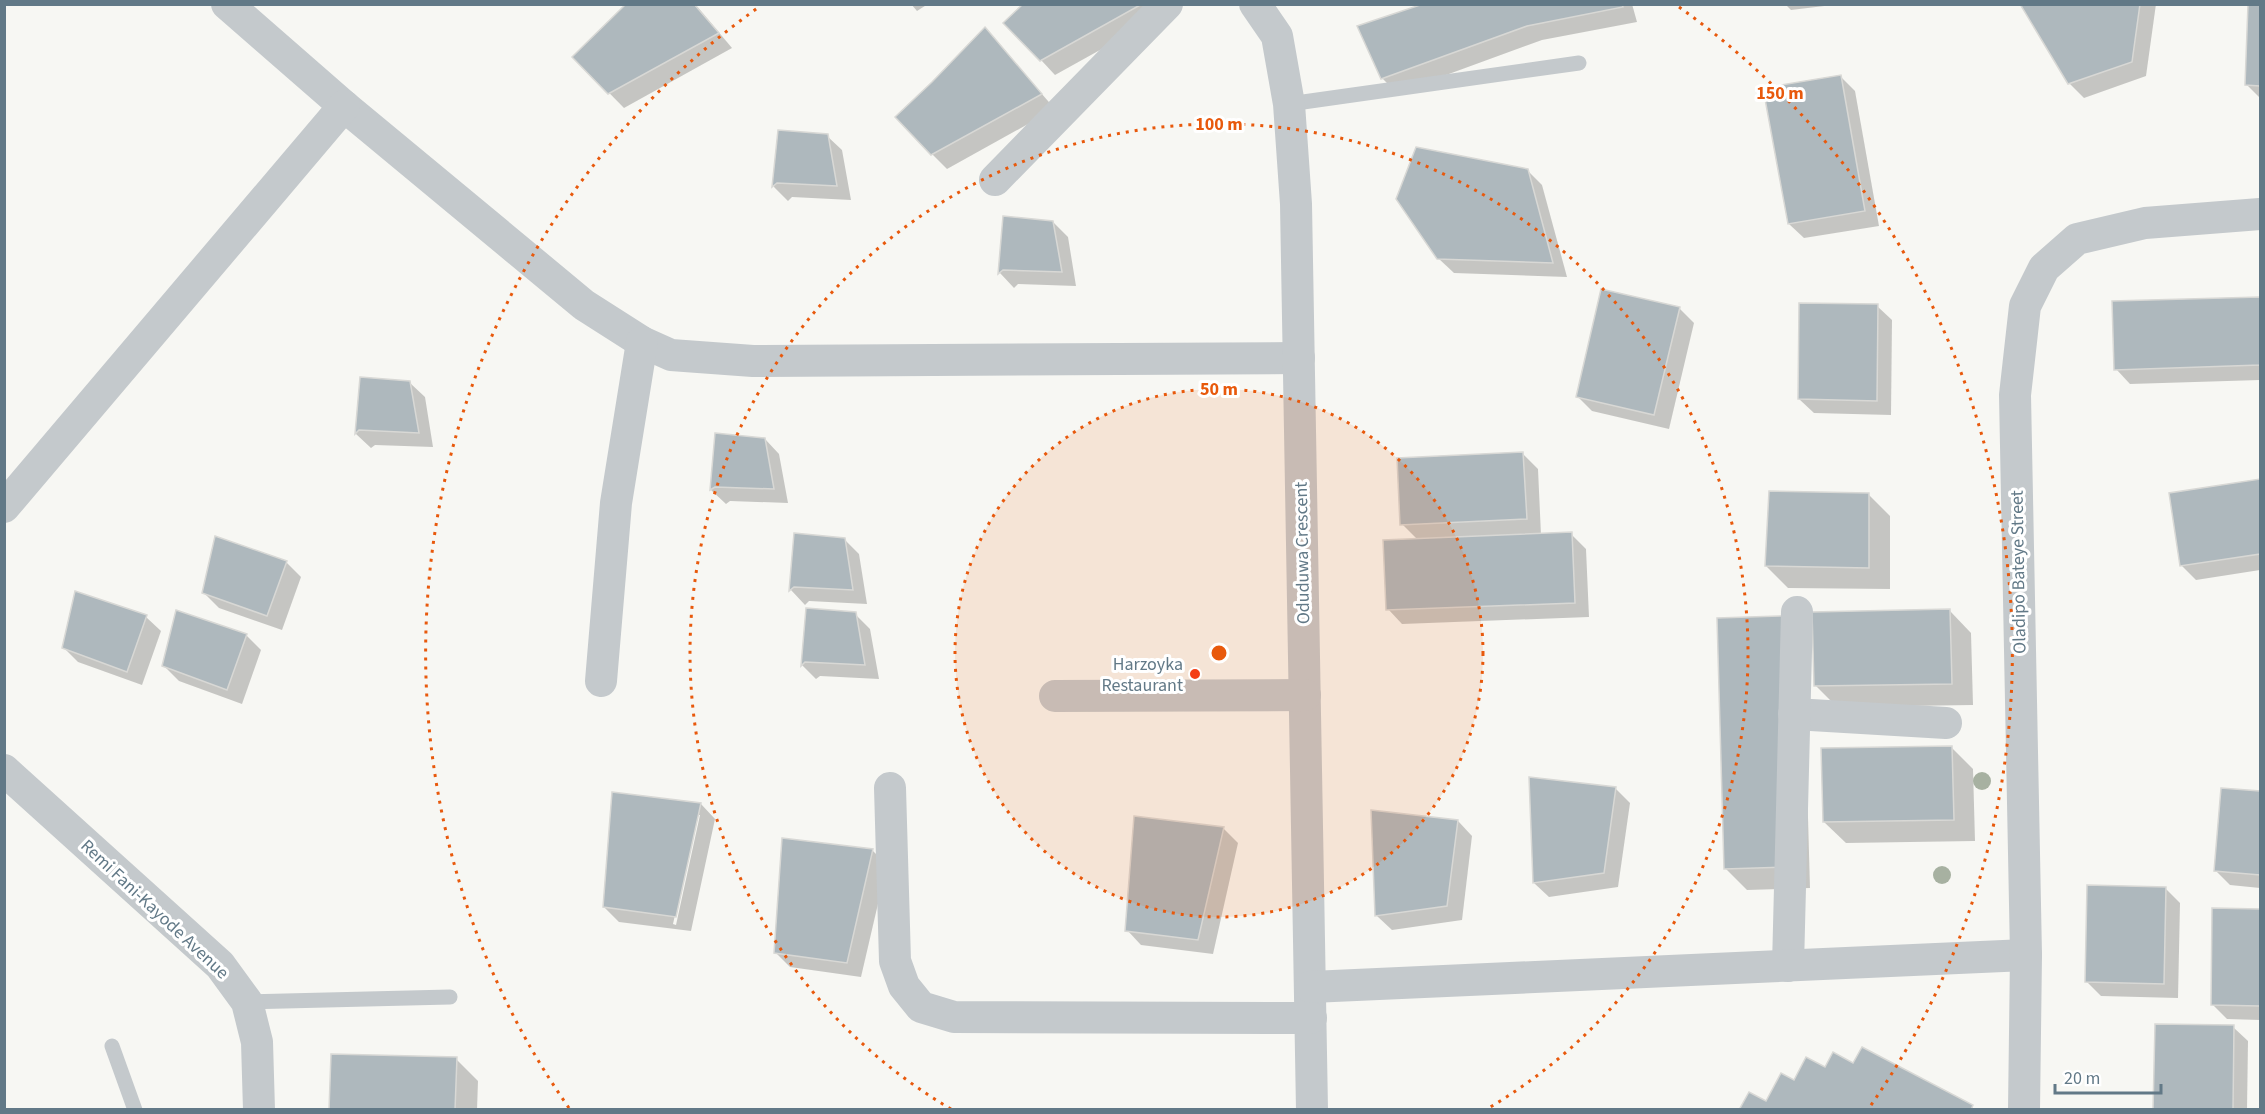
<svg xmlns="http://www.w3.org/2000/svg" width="2265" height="1114" font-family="'Source Sans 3',sans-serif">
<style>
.shadow{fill:#0003;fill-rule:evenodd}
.building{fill:#aeb8bd;stroke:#d8d8d5;stroke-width:1.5}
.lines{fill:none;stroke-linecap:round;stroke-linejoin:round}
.lane{stroke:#c4c9cc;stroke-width:15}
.street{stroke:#c4c9cc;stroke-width:32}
.tree{fill:#a7b1a1}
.ring{fill:none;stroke:#e8590c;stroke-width:3;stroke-dasharray:3 6}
.poi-dot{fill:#f43e15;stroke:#fff;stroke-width:2}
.labels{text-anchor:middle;stroke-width:6;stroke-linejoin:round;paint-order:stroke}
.street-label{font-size:18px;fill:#627987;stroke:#fff}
.poi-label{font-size:18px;fill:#627987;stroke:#fff;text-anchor:end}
.centre{fill:#e8590c;stroke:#fff;stroke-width:3}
.ring-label{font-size:18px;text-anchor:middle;font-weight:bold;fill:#e8590c;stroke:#fff;stroke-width:6;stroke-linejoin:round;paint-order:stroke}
</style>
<rect width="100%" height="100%" fill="#f7f7f3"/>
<!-- shadow -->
<g class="shadow">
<polygon points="626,4 695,4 732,48 624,108 574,57"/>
<polygon points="911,4 928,4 917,11"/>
<polygon points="1024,4 1154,4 1163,15 1055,75 1041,60"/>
<polygon points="1428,4 1632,4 1637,22 1542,40 1397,93 1382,78"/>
<polygon points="1785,4 1841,4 1791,10"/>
<polygon points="2022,4 2156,4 2146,76 2084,98 2069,83"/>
<polygon points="2249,4 2260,4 2260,98 2247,85"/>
<polygon points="985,29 1055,109 947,169 932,154"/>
<polygon points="1840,76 1855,91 1879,226 1804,238 1789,224"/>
<polygon points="779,131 827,136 842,150 851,200 792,197 788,201 774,187"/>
<polygon points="1527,170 1542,185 1567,277 1454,273 1438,258"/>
<polygon points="1004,218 1053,222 1068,237 1076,286 1018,284 1014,288 1000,273"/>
<polygon points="2260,298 2260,380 2130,384 2116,369 2114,303"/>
<polygon points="1877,306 1892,320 1891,415 1814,413 1799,399"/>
<polygon points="1679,308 1694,323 1669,429 1592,411 1577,396"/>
<polygon points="361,378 410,383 425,397 433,447 375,445 371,448 356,434"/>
<polygon points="716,435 765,439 779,454 788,503 730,501 726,504 711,490"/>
<polygon points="1523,454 1538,469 1541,535 1571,534 1586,549 1589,617 1402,624 1388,609 1418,540 1402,524"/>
<polygon points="2260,480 2260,570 2196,580 2181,565 2170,494"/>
<polygon points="1868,494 1890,516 1890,589 1788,588 1766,566"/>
<polygon points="796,535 844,539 859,554 867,604 809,601 805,605 791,590"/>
<polygon points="286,562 301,577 282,630 219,608 204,593"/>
<polygon points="807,610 855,614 870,629 879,679 820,676 816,679 802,665"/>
<polygon points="1950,611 1971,633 1973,705 1837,707 1816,686"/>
<polygon points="146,617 161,631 142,685 78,662 63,647"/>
<polygon points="246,635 261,650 242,704 179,681 164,666"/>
<polygon points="1803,640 1810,888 1747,890 1725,868"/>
<polygon points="1952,748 1973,769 1975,841 1846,843 1824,822"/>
<polygon points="1615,788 1630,803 1618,887 1549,897 1534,883"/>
<polygon points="2223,790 2260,793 2260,888 2230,885 2215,870"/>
<path d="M613 794 701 804 715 819 691 931 619 922 604 907ZM697 815H700L676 925 673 924Z"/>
<polygon points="1458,821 1472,836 1462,920 1392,930 1377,916"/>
<polygon points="1223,828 1238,843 1213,954 1141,945 1127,930"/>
<polygon points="872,850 887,865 861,977 790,967 775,952"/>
<polygon points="2165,888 2180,903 2178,998 2101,996 2086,981"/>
<polygon points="2213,910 2260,911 2260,1020 2227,1019 2212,1004"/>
<polygon points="2233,1027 2248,1041 2247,1110 2155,1110"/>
<polygon points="456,1059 478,1081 477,1110 331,1110"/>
</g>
<!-- building -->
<g class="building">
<polygon points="626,4 694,4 719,33 608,94 572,57"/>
<polygon points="1023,4 1142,4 1040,61 1003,23"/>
<polygon points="1423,4 1622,4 1623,7 1527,26 1381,79 1357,26"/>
<polygon points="2020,4 2140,4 2132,62 2068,84"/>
<polygon points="2248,4 2260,4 2260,86 2245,85"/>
<polygon points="985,27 1042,94 931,155 895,117 932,82"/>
<polygon points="1841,75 1865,211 1788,224 1763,88"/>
<polygon points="778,130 828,134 837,186 777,183 772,187"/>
<polygon points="1416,147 1528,169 1553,263 1437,259 1396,199"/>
<polygon points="1003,216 1053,221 1062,272 1003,270 998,274"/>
<polygon points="1601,289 1680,307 1654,415 1576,397"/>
<polygon points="2260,297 2260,365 2114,370 2112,301"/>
<polygon points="1799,303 1878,304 1877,401 1798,399"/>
<polygon points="360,377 410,381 419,433 359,430 355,434"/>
<polygon points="715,433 765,438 774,489 715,487 710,490"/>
<polygon points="1523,452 1527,519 1400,525 1397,458"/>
<polygon points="2260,479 2260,554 2180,566 2169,493"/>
<polygon points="1769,491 1869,493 1869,568 1765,566"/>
<polygon points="1572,532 1575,603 1386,610 1383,540"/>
<polygon points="794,533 845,538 853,590 794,587 789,591"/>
<polygon points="215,536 287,561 267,616 202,593"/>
<polygon points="75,591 147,615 127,672 62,648"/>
<polygon points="806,608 856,612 865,665 805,662 801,666"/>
<polygon points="1950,609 1952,684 1814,686 1812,612"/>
<polygon points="176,610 247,634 227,690 162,666"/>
<polygon points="1782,616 1789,867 1724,869 1717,618"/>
<polygon points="1952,746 1954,820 1823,822 1821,748"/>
<polygon points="1529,777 1616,787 1604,873 1533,883"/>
<polygon points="2221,788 2260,791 2260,875 2214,871"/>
<polygon points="612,792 701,803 676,917 603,907"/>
<polygon points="1371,810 1458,820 1447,906 1375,916"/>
<polygon points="1134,816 1224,827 1198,940 1125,931"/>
<polygon points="782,838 873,849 847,963 774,953"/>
<polygon points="2087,885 2166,887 2164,984 2085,982"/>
<polygon points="2212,908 2260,909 2260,1006 2211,1005"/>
<polygon points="2155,1024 2234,1025 2233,1110 2153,1110"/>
<polygon points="1862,1047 1973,1105 1971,1110 1739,1110 1749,1092 1766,1101 1781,1073 1794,1080 1806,1057 1825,1067 1833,1052 1853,1063"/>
<polygon points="331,1054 457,1057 455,1110 329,1110"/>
</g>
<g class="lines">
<!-- lane -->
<g class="lane">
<polyline points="1289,104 1579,63"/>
<polyline points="247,1002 450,997"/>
<polyline points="112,1046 135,1110"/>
</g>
<!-- street -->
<g class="street">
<polyline points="227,4 344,106 584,305 642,342 671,355 753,361 1299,358"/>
<polyline points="1255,4 1277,36 1289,104 1296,204 1312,1110"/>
<polyline points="995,180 1167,4"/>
<polyline points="4,507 344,106"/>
<polyline points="601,681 616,503 642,342"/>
<polyline points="1055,696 1305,695"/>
<polyline points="1794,714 1946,723"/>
<polyline points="4,770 220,965 247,1002 257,1042 259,1110"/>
<polyline points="890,788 895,961 904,986 921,1007 954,1017 1311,1018"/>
<polyline points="1788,966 1797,612"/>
<polyline points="1311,987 2026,955"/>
<polyline points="2024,1110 2026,955 2015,395 2025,306 2044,268 2077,239 2145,223 2260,214"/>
</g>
</g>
<!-- trees -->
<g class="tree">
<circle cx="1982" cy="781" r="9"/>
<circle cx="1942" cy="875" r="9"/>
</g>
<!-- distance rings -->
<circle cx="1219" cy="653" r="264" fill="#e8590c" fill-opacity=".12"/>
<g class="ring">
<circle cx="1219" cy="653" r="264"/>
<path d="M951 1109A529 529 0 1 1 1487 1109"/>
<path d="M569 1108A793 793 0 0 1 759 7M1679 7A793 793 0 0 1 1869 1108"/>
</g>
<!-- markers -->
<circle class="poi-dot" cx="1195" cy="674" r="6"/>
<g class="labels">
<!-- street labels -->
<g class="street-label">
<text transform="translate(1302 553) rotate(-91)" y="6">Oduduwa Crescent</text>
<text transform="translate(2018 572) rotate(-91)" y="6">Oladipo Bateye Street</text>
<text transform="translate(155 909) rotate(43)" y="6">Remi Fani-Kayode Avenue</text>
</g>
<!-- poi labels -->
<g class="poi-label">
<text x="1183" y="670">Harzoyka<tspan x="1183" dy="21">Restaurant</tspan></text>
</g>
</g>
<circle cx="1219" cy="653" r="9" class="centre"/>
<g class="ring-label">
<text x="1780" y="99">150 m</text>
<text x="1219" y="130">100 m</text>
<text x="1219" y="395">50 m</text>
</g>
<!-- border -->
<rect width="2265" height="1114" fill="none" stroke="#627987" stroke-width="12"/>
<!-- scale -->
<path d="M2055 1084v9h106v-9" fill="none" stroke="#627987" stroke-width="3"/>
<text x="2064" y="1084" font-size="18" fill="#627987" stroke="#ffffff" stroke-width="4.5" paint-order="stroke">20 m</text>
</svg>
